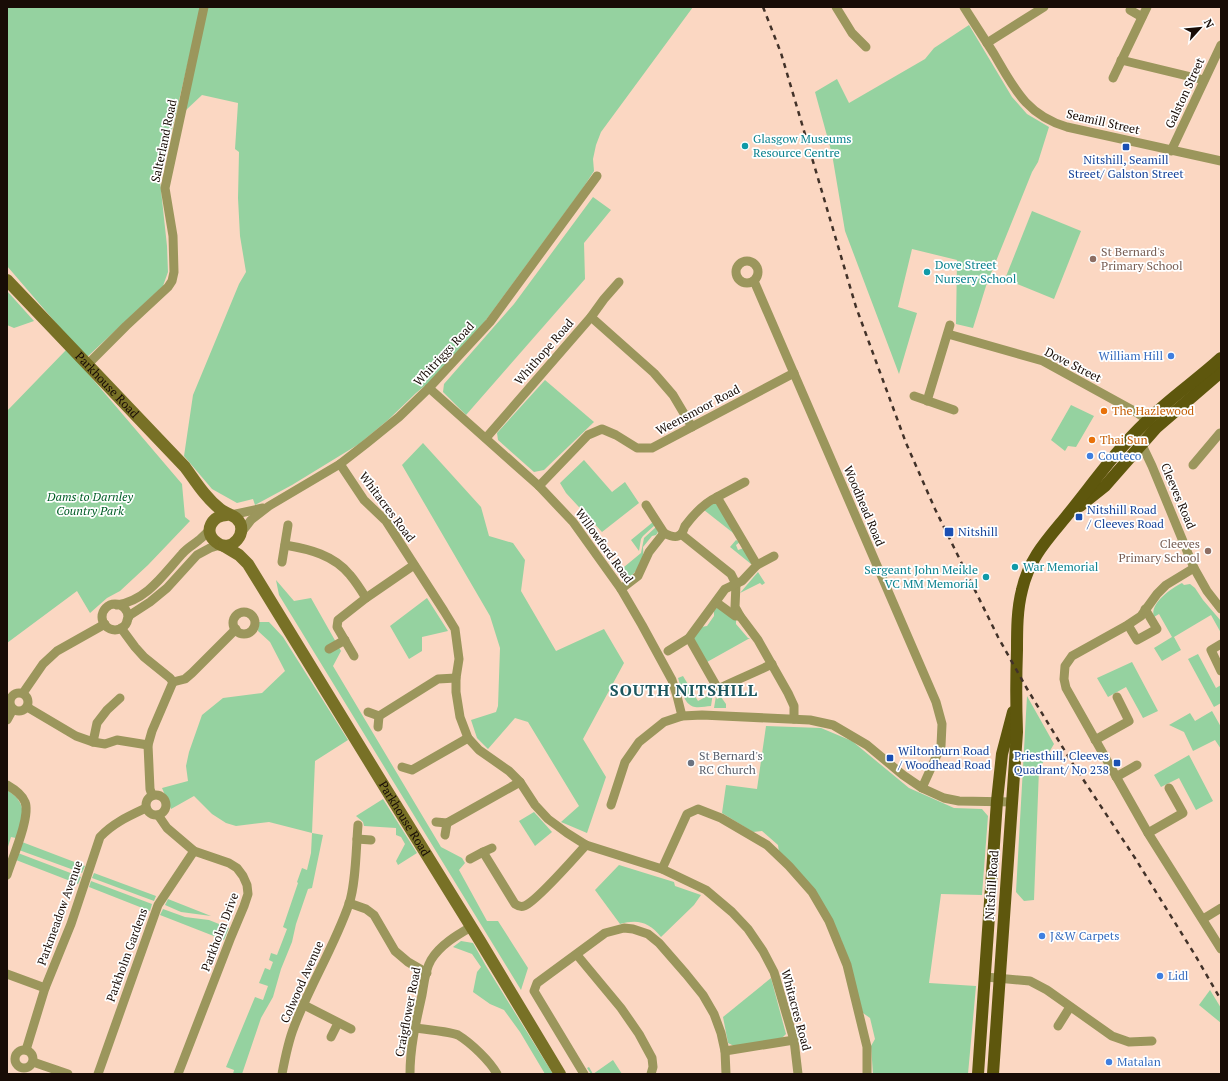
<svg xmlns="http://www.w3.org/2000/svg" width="1228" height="1081" font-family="'PT Serif',serif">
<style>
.green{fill:#95d2a0}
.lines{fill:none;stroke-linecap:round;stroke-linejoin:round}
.street{stroke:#9b965c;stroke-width:9}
.secondary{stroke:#787126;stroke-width:12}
.primary{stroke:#5e570d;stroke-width:12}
.rail{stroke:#423229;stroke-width:2.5;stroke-dasharray:5 5;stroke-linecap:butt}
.culture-dot{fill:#0f9aa8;stroke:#fff;stroke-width:1.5}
.transit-dot{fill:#1a4fb4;stroke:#fff;stroke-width:1.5}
.education-dot{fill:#8d6e63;stroke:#fff;stroke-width:1.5}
.shop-dot{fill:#3f7fe0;stroke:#fff;stroke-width:1.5}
.food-dot{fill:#e8710a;stroke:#fff;stroke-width:1.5}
.worship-dot{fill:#6b7280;stroke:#fff;stroke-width:1.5}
.labels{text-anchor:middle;stroke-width:3.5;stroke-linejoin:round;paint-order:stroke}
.street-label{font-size:12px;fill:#180c06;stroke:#fff}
.culture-label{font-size:12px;fill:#0d838f;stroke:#fff;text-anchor:start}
.transit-label{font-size:12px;fill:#164399;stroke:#fff;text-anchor:start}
.education-label{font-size:12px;fill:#785e54;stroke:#fff;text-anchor:start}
.shop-label{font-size:12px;fill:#366cbe;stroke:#fff;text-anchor:start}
.food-label{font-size:12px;fill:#c56008;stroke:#fff;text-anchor:start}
.park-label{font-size:12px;font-style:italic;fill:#005d26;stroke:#fff}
.worship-label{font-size:12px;fill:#5b616d;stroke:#fff;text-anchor:start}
.district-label{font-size:16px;font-weight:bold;letter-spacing:1px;fill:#1c565e;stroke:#fff}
</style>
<rect width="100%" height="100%" fill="#fbd7c2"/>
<!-- green -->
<g class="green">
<polygon points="7,7 201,7 160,181 167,246 168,272 163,286 86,358 7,266"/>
<polygon points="206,7 693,7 601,132 596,145 593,159 594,171 583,188 483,324 427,384 416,393 388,420 359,444 292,485 255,505 253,499 237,503 212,489 184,456 193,395 239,284 246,272 240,236 238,198 239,152 235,149 238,103 202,95 185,111"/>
<polygon points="969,25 1012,97 1027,114 1049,127 1038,162 1032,172 986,286 973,328 956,324 957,260 912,249 898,307 917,313 899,374 845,231 832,154 815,92 837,79 849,103 925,59 934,48"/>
<polygon points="593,197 611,210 584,243 585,279 466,415 443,392 444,384 514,304"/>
<polygon points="1032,211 1081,231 1054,299 1005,279"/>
<polygon points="7,291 34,321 14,328 7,325"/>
<polygon points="67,349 182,484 185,517 190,521 148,565 120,591 107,598 90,613 77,591 7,643 7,411"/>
<polygon points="545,380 594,422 544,470 534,472 498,440 497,433"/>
<polygon points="1071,405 1094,416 1076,447 1068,446 1065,451 1051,440"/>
<polygon points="423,443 481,507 489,536 513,543 525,560 521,591 556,651 604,629 624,663 583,739 606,777 587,833 561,822 579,806 528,722 515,718 488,749 477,738 471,720 496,712 498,706 500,648 490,616 402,465"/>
<polygon points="584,460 612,492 625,482 639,503 602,532 566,493 560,483"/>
<polygon points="715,502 737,536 704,510"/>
<polygon points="653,522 655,525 643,536 641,539 639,551 631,540"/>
<path d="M656 527 658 532 656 535 652 536 643 547C645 561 637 571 627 580V577H621L618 572 641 553 644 538Z"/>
<polygon points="736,540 740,542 736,545 738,550 744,548 752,563 751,564 730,547"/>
<polygon points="758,572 765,583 762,585 760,583 740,593"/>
<polygon points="276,580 294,601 311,598 341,651 333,666 441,847 462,858 465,863 459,870 487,921 498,921 528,968 521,990 279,595"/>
<path d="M1182 583 1184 585 1190 584 1195 588 1203 600 1221 621V633L1211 615 1174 637 1181 650 1162 661 1154 648 1172 637 1159 614 1154 617C1149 603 1172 588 1182 583Z"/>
<polygon points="427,598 448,631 422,637 422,651 409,659 390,626"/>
<polygon points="718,606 736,620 736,624 748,638 750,638 707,662 693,638 701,627 707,626 714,616 714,611"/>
<polygon points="259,622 269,622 283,637 348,740 315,761 312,833 323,835 312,888 308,889 296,924 292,942 281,969 273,997 261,1018 242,1074 233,1074 234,1070 226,1067 255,997 263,1000 268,986 259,983 265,968 270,970 273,962 269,960 271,953 277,955 287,929 283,927 298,883 297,882 302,868 307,870 311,853 312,833 269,822 236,826 226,823 212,814 194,796 171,809 162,788 188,781 186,766 189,752 202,715 223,698 262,693 285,671 270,642 258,631"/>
<polygon points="1198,654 1216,688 1221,685 1221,703 1214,707 1188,659"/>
<polygon points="1132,662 1158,711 1143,718 1126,687 1108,697 1097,678"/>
<path d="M683 676 698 701 713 693 711 706C706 706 700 708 695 707 683 705 681 687 678 678Z"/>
<polygon points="716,696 717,699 721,697 726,704 726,708 714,708"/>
<polygon points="1027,696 1054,744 1039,769 1034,900 1024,901 1016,892"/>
<polygon points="1212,711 1221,727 1221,749 1215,740 1193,751 1184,732 1169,725 1190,713 1195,721"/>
<polygon points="766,726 821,728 852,741 909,788 954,808 982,809 988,816 982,895 941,894 929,983 976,986 968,1074 873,1074 871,1046 875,1039 870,1018 863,1013 841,939 779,852 778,845 762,831 753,832 722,813 726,785 757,789"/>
<polygon points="1189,755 1213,801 1196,810 1179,778 1161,787 1154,775"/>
<path d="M7 790C29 804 23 817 16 838L11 837 7 850Z"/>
<polygon points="383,799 417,853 398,865 396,861 405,844 401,837 396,835 396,828 364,826 363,822 356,816"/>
<polygon points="534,812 552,832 535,846 519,821"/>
<polygon points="22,842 85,866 82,873 19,850"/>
<polygon points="18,853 81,877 78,884 16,860"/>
<path d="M619 865 674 882 675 886 701 895 694 905 661 937C649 922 638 919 620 924L595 890Z"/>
<polygon points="94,873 156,896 154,901 92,878"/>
<polygon points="91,881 152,904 150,911 89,887"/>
<polygon points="168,899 211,916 181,912 165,905"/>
<polygon points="163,909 185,917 209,920 229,928 224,940 160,915"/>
<polygon points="461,941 473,943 486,966 553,1074 545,1074 520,1032 504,1010 490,1004 473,992 477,972 481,967 472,954 453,947"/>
<polygon points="771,978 786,1034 782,1038 734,1046 728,1043 723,1017"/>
<polygon points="1210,990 1221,1008 1221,1023 1199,1005"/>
<polygon points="613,1060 622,1074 591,1074 587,1068 589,1067 593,1074"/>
</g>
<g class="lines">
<!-- street -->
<g class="street">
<polyline points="836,7 852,33 866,47"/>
<path d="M964 7C974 23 984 38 994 54 1014 88 1026 115 1067 127L1221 161"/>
<polyline points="1130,10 1142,17"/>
<polyline points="987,43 1044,7"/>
<polyline points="1121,60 1204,80"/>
<polyline points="1113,78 1147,7"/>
<polyline points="1171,151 1221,45"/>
<circle cx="747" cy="272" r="11"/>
<polyline points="754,281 936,702 942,724 941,746 922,788"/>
<polyline points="591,317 654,373 673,395 692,427"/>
<polyline points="948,334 1043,361 1134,411 1148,420 1152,424"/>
<polyline points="87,365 126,326 168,287 172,281 174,272 173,236 165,188 204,7"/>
<polyline points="429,388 539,486 573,522 621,589 642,625 672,680 677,696 682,716"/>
<polyline points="914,396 954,410"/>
<polyline points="927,401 950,325"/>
<polyline points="1132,436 1142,445 1152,466 1194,568 1207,591 1221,609"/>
<polyline points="486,438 591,317 604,299 619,282"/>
<polyline points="340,464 364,500 386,521 444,611 455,629 459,659 456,678 456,692 460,717 468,738 479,750 509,771 520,782 535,805 548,819 567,833 586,845 662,869 706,890 732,912 748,929 763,951 774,972 794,1040 798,1074"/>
<polyline points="1193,465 1220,433"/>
<polyline points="539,486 588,435 602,429 616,435 637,448 652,448 794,373"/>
<polyline points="717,497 745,482"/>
<polyline points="646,505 664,533"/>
<polyline points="231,515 263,508"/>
<polyline points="241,533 251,520 269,506 340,464 367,443 399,417 429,388 490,322 597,176"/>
<polyline points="681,534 731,574 736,584 735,607 740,616 758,640 788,693 794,706 794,719"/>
<path d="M285 545C309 549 334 555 350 575 356 582 361 590 366 598"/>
<polyline points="282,562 288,525"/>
<polyline points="757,565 774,556"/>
<polyline points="1194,568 1166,585 1157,594 1141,616 1126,626 1072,656 1065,666 1064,679 1066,688 1148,833 1221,949"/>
<path d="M621 589 638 576 649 552 664 533C668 535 674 538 678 536 683 535 683 530 685 526 694 514 704 503 717 497L757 565 742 581 725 589 689 638 668 651"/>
<polyline points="716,602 735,616 740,616"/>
<circle cx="115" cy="617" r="13"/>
<path d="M117 605C147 600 163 575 182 554 187 548 193 545 199 540 203 537 206 533 210 530"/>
<circle cx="244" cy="623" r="11"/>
<polyline points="127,620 130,615 150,602 167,588 197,555 210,548 220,545"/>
<polyline points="1128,625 1137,640 1157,629 1145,609"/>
<polyline points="121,628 135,647 144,657 170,678 173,682"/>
<path d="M689 638 718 689C736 680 754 673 772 664"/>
<polyline points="1221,644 1211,650 1221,671"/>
<polyline points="329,649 345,640"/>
<polyline points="354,656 337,627 338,620 366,598 414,565"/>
<polyline points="173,682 185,679 192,673 236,629"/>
<circle cx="19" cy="702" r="9"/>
<polyline points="23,693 43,664 57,651 105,624"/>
<polyline points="27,707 76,736 93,742 105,744 117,740 148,745"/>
<polyline points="368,712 379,716 438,679 456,678"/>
<polyline points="7,720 13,709"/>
<polyline points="378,727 379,716"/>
<polyline points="1095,740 1129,721 1117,697"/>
<polyline points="93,742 97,723 107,710 120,698"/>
<polyline points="402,767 412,770 468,738"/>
<polyline points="1116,777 1137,765"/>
<path d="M7 785C14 789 22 794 25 802 31 816 12 859 7 875"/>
<circle cx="156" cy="805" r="10"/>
<polyline points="152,795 150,789 148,745 152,731 173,682"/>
<polyline points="611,805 625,762 639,742 664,722 682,716 702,715 810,720 833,725 867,745 903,775 922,788 944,798 959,801 1013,802"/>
<polyline points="158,815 167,828 194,851 229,863 237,868 243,876 247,885 248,894 244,906 231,937 178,1074"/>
<polyline points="436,822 447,823 520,782"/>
<polyline points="1148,833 1183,813 1169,788"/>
<polyline points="445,835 447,823"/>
<polyline points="357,839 371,840"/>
<path d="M492 848 483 852 515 904C518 906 521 907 524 906 535 903 576 856 586 845"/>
<polyline points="470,859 483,852"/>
<polyline points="662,869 687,814 698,809 721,818 767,845 789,866 812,892 829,921 847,965 867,1047 867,1074"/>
<polyline points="349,903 366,909 374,915 395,951 408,962 427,973"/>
<polyline points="1203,919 1221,908"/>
<polyline points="577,955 621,1008 639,1034 652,1058 653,1067 651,1074"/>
<polyline points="7,974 45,988"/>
<polyline points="986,977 1030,981 1047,990 1112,1036 1129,1042 1152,1041"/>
<polyline points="304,1005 351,1029"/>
<polyline points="1058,1026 1070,1007"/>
<path d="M415 1028C424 1029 451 1032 458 1035 471 1043 490 1061 497 1074"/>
<polyline points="331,1037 338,1023"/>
<circle cx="24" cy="1059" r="9"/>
<path d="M26 1050 45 988 71 924 100 837C113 823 129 816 146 808"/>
<polyline points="725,1051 794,1040"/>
<polyline points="33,1062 68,1074"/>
<polyline points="98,1074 158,905 194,851"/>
<path d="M282 1074C285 1058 288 1042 294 1027 310 985 334 947 349 904 356 884 356 848 358 825"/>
<path d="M410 1074C410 1047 416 1022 422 995 424 984 425 970 431 960 440 945 457 935 471 927"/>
<polyline points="584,1074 534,991 537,983 605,933 624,928 633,929 648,934 659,943 686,974 703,995 714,1014 721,1033 725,1051 726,1074"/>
</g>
<!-- secondary -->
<g class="secondary">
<path id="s1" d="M7 280 185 467C196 482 205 497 220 509 225 513 232 515 236 518 251 531 231 555 216 542 202 531 213 515 227 515"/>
<path id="s2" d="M224 546 239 555 248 564 389 794 480 941 560 1074"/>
</g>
<!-- primary -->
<g class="primary">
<polyline points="1080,506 1105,486 1156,428 1221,372"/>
<polyline points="978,1074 997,801 1002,754 1013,712"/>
<path d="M993 1074 1017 732C1016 704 1016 677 1017 650 1017 630 1017 609 1022 590 1029 559 1046 541 1065 518 1092 485 1116 450 1147 421 1170 398 1197 380 1221 358"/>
</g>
<!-- rail -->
<polyline class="rail" points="763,7 781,53 856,307 906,443 935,509 998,637 1026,687 1071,761 1135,858 1195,955 1221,1000"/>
</g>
<!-- markers -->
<g class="culture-dot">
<circle cx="745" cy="146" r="4"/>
<circle cx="927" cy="272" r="4"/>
<circle cx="1015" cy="567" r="4"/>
<circle cx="986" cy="577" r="4"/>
</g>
<g class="transit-dot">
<rect x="1122" y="143" width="8" height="8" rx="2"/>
<rect x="1075" y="513" width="8" height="8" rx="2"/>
<rect x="944" y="527" width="10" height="10" rx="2"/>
<rect x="886" y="754" width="8" height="8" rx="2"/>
<rect x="1113" y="759" width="8" height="8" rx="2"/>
</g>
<g class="education-dot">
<circle cx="1093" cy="259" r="4"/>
<circle cx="1208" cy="551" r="4"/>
</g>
<g class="shop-dot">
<circle cx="1171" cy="356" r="4"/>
<circle cx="1090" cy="456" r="4"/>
<circle cx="1042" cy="936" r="4"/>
<circle cx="1160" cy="976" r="4"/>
<circle cx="1109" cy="1062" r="4"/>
</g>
<g class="food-dot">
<circle cx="1104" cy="411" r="4"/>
<circle cx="1092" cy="440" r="4"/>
</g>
<circle class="worship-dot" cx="691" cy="763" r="4"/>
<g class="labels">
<!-- street labels -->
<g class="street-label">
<text transform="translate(1185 93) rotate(-65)" y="4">Galston Street</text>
<text transform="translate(1103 122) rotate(13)" y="4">Seamill Street</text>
<text transform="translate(164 141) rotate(-78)" y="4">Salterland Road</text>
<text transform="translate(544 352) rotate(-49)" y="4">Whithope Road</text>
<text transform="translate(444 354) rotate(-47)" y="4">Whitriggs Road</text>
<text transform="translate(1073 365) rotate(27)" y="4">Dove Street</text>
<text dy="4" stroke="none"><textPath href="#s1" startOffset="145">Parkhouse Road</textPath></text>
<text transform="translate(698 410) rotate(-28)" y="4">Weensmoor Road</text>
<text transform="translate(1178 496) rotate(67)" y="4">Cleeves Road</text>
<text transform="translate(864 506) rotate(67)" y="4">Woodhead Road</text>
<text transform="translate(387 507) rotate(53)" y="4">Whitacres Road</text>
<text transform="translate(604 546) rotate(54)" y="4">Willowford Road</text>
<text dy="4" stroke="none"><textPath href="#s2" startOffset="329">Parkhouse Road</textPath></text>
<text transform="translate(992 885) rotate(-86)" y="4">Nitshill Road</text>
<text transform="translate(60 913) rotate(-70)" y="4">Parkmeadow Avenue</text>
<text transform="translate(220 932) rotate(-69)" y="4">Parkholm Drive</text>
<text transform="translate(127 955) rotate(-70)" y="4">Parkholm Gardens</text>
<text transform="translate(302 982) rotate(-66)" y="4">Colwood Avenue</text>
<text transform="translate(796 1010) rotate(75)" y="4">Whitacres Road</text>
<text transform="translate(408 1012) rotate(-79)" y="4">Craigflower Road</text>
</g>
<!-- culture labels -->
<g class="culture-label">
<text x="753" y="143">Glasgow Museums<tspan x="753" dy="14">Resource Centre</tspan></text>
<text x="935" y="269">Dove Street<tspan x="935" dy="14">Nursery School</tspan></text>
<text x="1023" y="571">War Memorial</text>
<text x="978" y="574" text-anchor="end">Sergeant John Meikle<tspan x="978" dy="14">VC MM Memorial</tspan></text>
</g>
<!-- transit labels -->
<g class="transit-label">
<text x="1126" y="164" text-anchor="middle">Nitshill, Seamill<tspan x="1126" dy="14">Street/ Galston Street</tspan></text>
<text x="1087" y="514">Nitshill Road<tspan x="1087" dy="14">/ Cleeves Road</tspan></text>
<text x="958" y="536">Nitshill</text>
<text x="898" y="755">Wiltonburn Road<tspan x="898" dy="14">/ Woodhead Road</tspan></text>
<text x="1109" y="760" text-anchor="end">Priesthill, Cleeves<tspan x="1109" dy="14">Quadrant/ No 238</tspan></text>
</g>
<!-- education labels -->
<g class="education-label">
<text x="1101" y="256">St Bernard's<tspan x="1101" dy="14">Primary School</tspan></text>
<text x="1200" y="548" text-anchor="end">Cleeves<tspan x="1200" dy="14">Primary School</tspan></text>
</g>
<!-- shop labels -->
<g class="shop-label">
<text x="1163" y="360" text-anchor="end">William Hill</text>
<text x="1098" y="460">Couteco</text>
<text x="1050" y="940">J&amp;W Carpets</text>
<text x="1168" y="980">Lidl</text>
<text x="1117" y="1066">Matalan</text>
</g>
<!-- food labels -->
<g class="food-label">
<text x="1112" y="415">The Hazlewood</text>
<text x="1100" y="444">Thai Sun</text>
</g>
<!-- park labels -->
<g class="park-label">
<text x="90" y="501">Dams to Darnley<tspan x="90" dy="14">Country Park</tspan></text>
</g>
<!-- worship labels -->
<g class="worship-label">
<text x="699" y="760">St Bernard's<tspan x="699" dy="14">RC Church</tspan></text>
</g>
<!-- district labels -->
<g class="district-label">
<text x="684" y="696">SOUTH NITSHILL</text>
</g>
</g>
<!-- border -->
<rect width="1228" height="1081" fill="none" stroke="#180c06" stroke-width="16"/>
<!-- north arrow -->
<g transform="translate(1200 28) rotate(63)" stroke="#ffffff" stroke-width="3" paint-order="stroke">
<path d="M0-3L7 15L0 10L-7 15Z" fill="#180c06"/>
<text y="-6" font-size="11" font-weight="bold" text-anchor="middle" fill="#180c06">N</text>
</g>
</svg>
